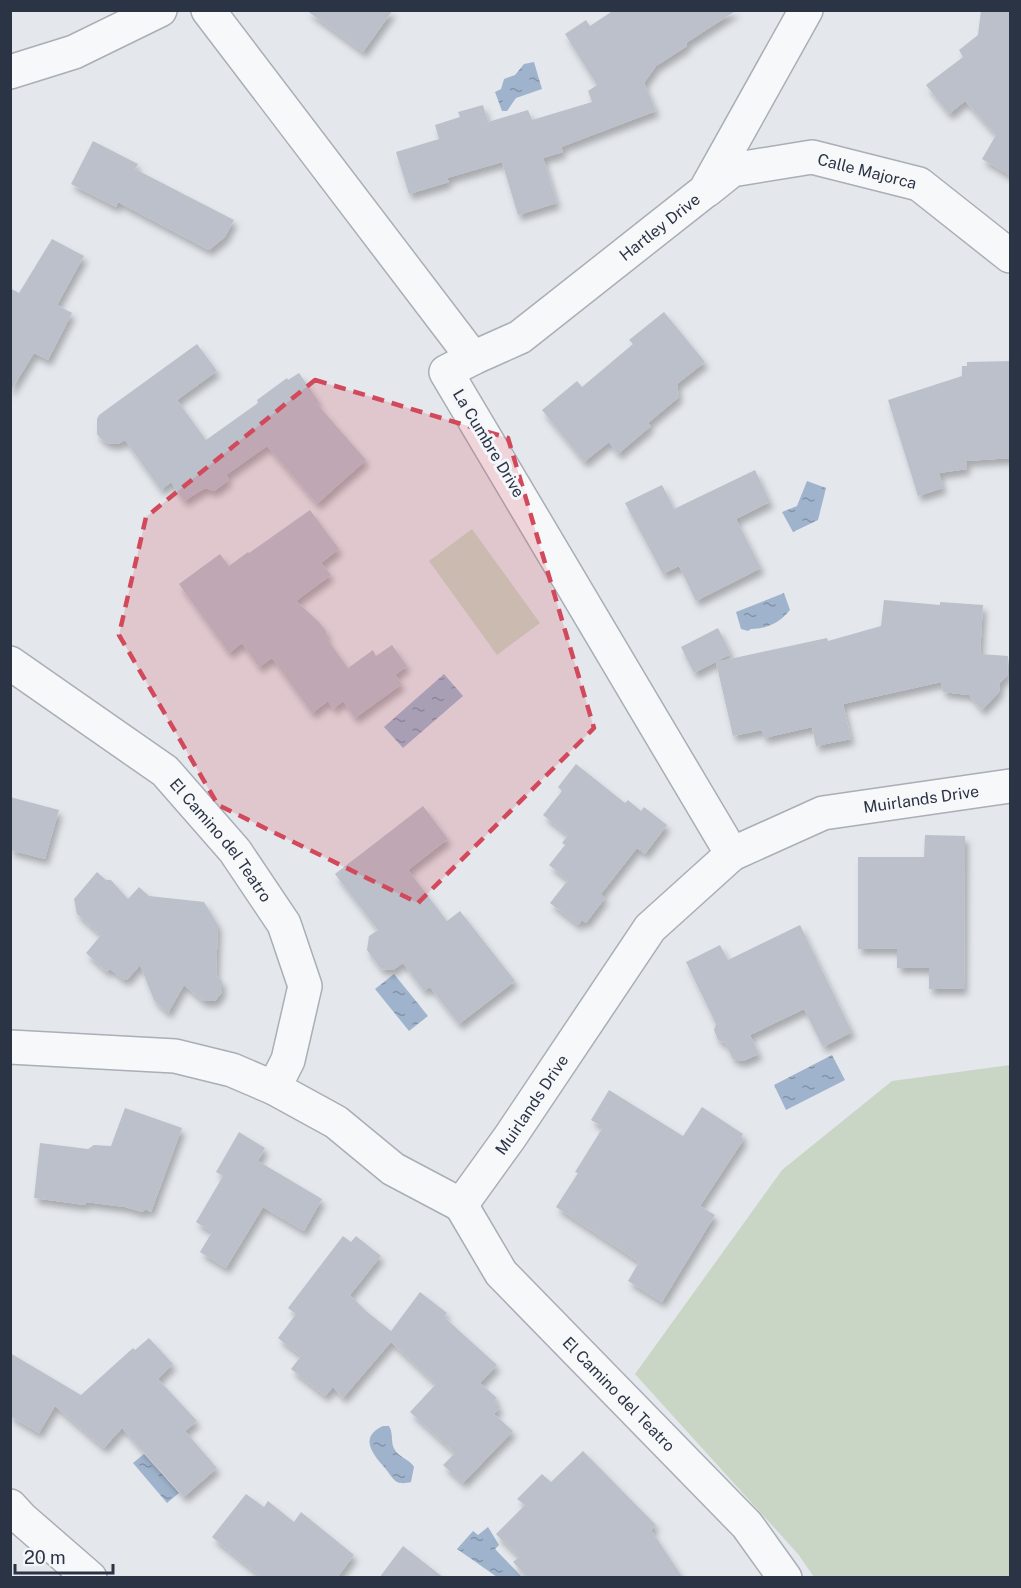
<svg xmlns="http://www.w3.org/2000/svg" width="1021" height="1588" font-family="'Public Sans',sans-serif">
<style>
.grass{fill:#c9d6c5}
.water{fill:url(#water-ripples)}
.building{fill:#bbc0ca;filter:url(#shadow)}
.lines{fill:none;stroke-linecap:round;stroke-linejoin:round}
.minor-casing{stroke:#a9aeb7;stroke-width:36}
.tertiary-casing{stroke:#a9aeb7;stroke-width:36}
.minor{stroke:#f7f8fa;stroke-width:33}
.tertiary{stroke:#f7f8fa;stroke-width:33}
.marked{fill:#d1495b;fill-opacity:0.2;stroke:#d1495b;stroke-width:4.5;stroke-dasharray:12 8;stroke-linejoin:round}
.labels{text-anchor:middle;stroke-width:6;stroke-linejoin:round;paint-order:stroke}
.street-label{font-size:16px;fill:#2b3445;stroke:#f4f6f9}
</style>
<defs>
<pattern id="water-ripples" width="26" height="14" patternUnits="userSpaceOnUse" patternTransform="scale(1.5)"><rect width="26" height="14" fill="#9fb4cc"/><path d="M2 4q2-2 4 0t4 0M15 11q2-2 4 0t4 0" fill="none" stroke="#8293a7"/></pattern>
<filter id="shadow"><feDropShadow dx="3.5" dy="6" stdDeviation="3" flood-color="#0004"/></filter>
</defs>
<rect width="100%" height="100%" fill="#e4e7ec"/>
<!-- grass -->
<g class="grass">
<polygon points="472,529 540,623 497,655 429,561"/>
<polygon points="1010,1065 1010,1577 814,1577 798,1554 635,1374 782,1170 892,1081"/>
</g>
<!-- water -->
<g class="water">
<polygon points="534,62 542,89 516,98 507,111 502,111 495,92 501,89 504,79 515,75 524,64"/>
<polygon points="807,481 826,488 818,520 793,532 782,512 797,506"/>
<path d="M784 593 790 610C779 623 769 628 751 629L748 631 741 629 736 612Z"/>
<polygon points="444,674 463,696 403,748 384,727"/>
<polygon points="394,974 428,1016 409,1031 375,989"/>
<polygon points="832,1055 845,1080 786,1110 774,1085"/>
<path d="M383 1426H389C394 1434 390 1443 395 1450 400 1458 409 1459 414 1467L411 1482C407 1483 401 1484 397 1482 392 1479 388 1471 384 1467 372 1453 359 1437 383 1426Z"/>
<polygon points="144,1454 179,1493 167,1503 133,1463"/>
<polygon points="488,1527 499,1545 495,1549 522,1577 497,1577 457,1549 473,1531 478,1535"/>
</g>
<!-- building -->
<g class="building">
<polygon points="306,10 393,10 363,52"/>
<polygon points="614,10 737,10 686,43 687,46 656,66 644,83 656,111 561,147 563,152 543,158 557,203 518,215 502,162 447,178 449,182 409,194 396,152 439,139 435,125 460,117 458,112 483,105 488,122 528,110 532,120 592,102 588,91 597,85 565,34 586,20 590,26"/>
<polygon points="981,10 1011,10 1011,176 982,159 996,135 965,101 949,114 926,85 963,57 959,50 978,35"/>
<polygon points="93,141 138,164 135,169 234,220 225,237 209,250 118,202 116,207 71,184"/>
<polygon points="52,239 84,256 57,305 72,313 48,360 34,353 10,392 10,288 19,293"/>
<polygon points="664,312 705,362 677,384 679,397 648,423 651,426 618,454 609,442 584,462 542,410 577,381 582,387 633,344 629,340"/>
<polygon points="197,344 217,371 177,400 206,440 258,403 257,400 287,378 288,380 299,373 319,402 317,404 366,460 317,504 267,446 226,475 229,480 214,491 205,488 184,501 171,482 161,490 125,440 118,444 107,443 100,438 97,434 97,419 99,415"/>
<polygon points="1011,361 1011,458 966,461 967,469 939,473 943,488 918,496 888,400 962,376 962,366 967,366 967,362"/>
<polygon points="755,470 770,502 736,519 761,568 696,601 679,566 663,574 625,503 662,485 674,509"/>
<polygon points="310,510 339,549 321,563 331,575 296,601 319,622 326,631 327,639 348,668 373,650 376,656 392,645 407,666 395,675 402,684 355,718 343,701 333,709 328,701 312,713 272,658 259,667 242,643 229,653 179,584 220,554 229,566 248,552 249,553"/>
<polygon points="884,600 940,605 940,602 983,605 980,654 1008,656 1007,676 1000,683 999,692 982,710 969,695 943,692 941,682 843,704 851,739 816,746 812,727 764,738 762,730 733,736 716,662 827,638 828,641 881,626"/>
<polygon points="718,628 731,654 694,673 681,647"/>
<polygon points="576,764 625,803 628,800 641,811 644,807 667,825 645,854 637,848 601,894 605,898 586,923 582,920 578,925 550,903 568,880 549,865 565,845 562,843 568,835 543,815 562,791 558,787"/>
<polygon points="10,797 59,810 45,859 10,850"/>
<polygon points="423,806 448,839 408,870 447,921 460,911 515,981 459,1024 430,987 424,991 403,963 393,970 381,969 367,950 369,936 378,930 335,874"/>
<polygon points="925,835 965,836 964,989 929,989 929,968 897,968 897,949 858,949 858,857 924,857"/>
<polygon points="97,872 106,880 111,880 128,899 139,887 149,896 204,902 218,925 216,975 222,981 222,992 215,1001 203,1001 184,985 168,1013 154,1000 140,965 127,980 125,978 124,980 110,969 107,972 86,953 101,935 77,914 74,899"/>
<polygon points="800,925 852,1032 823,1047 804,1009 750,1035 759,1054 743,1061 733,1059 725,1043 718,1040 714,1030 716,1024 686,962 720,945 728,960"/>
<polygon points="609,1090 683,1136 702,1107 743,1134 741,1137 744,1139 700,1206 715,1215 662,1302 628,1281 639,1262 556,1207 578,1173 575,1172 603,1127 591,1120"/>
<polygon points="125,1108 182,1128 151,1212 146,1209 142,1212 125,1207 86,1202 85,1205 34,1198 40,1143 88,1149 94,1145 111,1146"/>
<polygon points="239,1132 265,1148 258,1161 322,1199 304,1231 263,1207 226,1268 200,1252 212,1232 196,1222 223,1176 216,1172"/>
<polygon points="343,1236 351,1242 356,1236 381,1256 350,1295 366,1311 391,1331 420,1292 447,1313 444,1317 497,1365 480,1383 497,1398 494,1401 500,1407 494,1414 513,1431 463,1483 443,1465 455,1453 410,1412 436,1384 391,1342 343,1398 333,1387 325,1396 291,1369 301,1356 278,1338 296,1314 288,1308"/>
<polygon points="149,1338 173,1364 158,1379 197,1421 185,1431 217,1468 184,1497 122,1428 104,1448 55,1406 39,1433 10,1416 10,1353 81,1395 133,1348 135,1350"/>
<polygon points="583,1451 656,1525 651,1530 683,1578 528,1578 513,1562 519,1557 496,1534 525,1505 517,1499 542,1474 551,1482"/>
<polygon points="246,1494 264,1507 268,1501 294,1522 301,1512 354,1555 337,1578 263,1578 212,1537"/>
<polygon points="403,1546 444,1578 379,1578"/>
</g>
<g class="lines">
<!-- minor casing -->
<g class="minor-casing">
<g id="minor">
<polyline points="208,10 473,358"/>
<polyline points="10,72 74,52 160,10"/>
<path id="s1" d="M707 190 732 170 812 157 919 184 1010 256"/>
<path id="s2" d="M10 663 165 771 235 851 284 924 305 986 288 1060 274 1088"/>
<path id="s3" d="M732 854 446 372 473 358 520 337 705 191 806 10"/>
<path id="s4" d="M461 1205 501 1273 747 1525 785 1578"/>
<polyline points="10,1506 21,1518 90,1578"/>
</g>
</g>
<!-- tertiary casing -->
<g class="tertiary-casing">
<g id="tertiary">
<path id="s5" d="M10 1047 175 1056 232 1070 274 1088 336 1122 393 1169 461 1205 510 1137 650 928 732 854 823 813 1010 786"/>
</g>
</g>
<!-- minor -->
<use href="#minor" class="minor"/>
<!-- tertiary -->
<use href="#tertiary" class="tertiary"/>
</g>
<!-- marked area -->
<path class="marked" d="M315 380 508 438 594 728 418 903 218 805 119 635 146 517Z"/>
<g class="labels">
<!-- street labels -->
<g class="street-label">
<text dy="6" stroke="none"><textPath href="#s1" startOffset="170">Calle Majorca</textPath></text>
<text dy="6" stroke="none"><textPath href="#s3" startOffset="820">Hartley Drive</textPath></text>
<text transform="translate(489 443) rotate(59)" y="6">La Cumbre Drive</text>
<text dy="6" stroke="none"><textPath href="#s5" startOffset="1136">Muirlands Drive</textPath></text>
<text dy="6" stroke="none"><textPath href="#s2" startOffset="278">El Camino del Teatro</textPath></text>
<text dy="6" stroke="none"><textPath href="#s5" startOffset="614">Muirlands Drive</textPath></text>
<text dy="6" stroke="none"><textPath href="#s4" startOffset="248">El Camino del Teatro</textPath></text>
</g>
</g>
<!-- border -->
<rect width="1021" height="1588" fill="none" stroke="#2b3445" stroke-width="24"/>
<!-- scale -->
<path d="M15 1564v9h98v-9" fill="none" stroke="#2b3445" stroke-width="3"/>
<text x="24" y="1564" font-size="18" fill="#2b3445" stroke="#f4f6f9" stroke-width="4.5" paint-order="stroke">20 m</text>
</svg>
